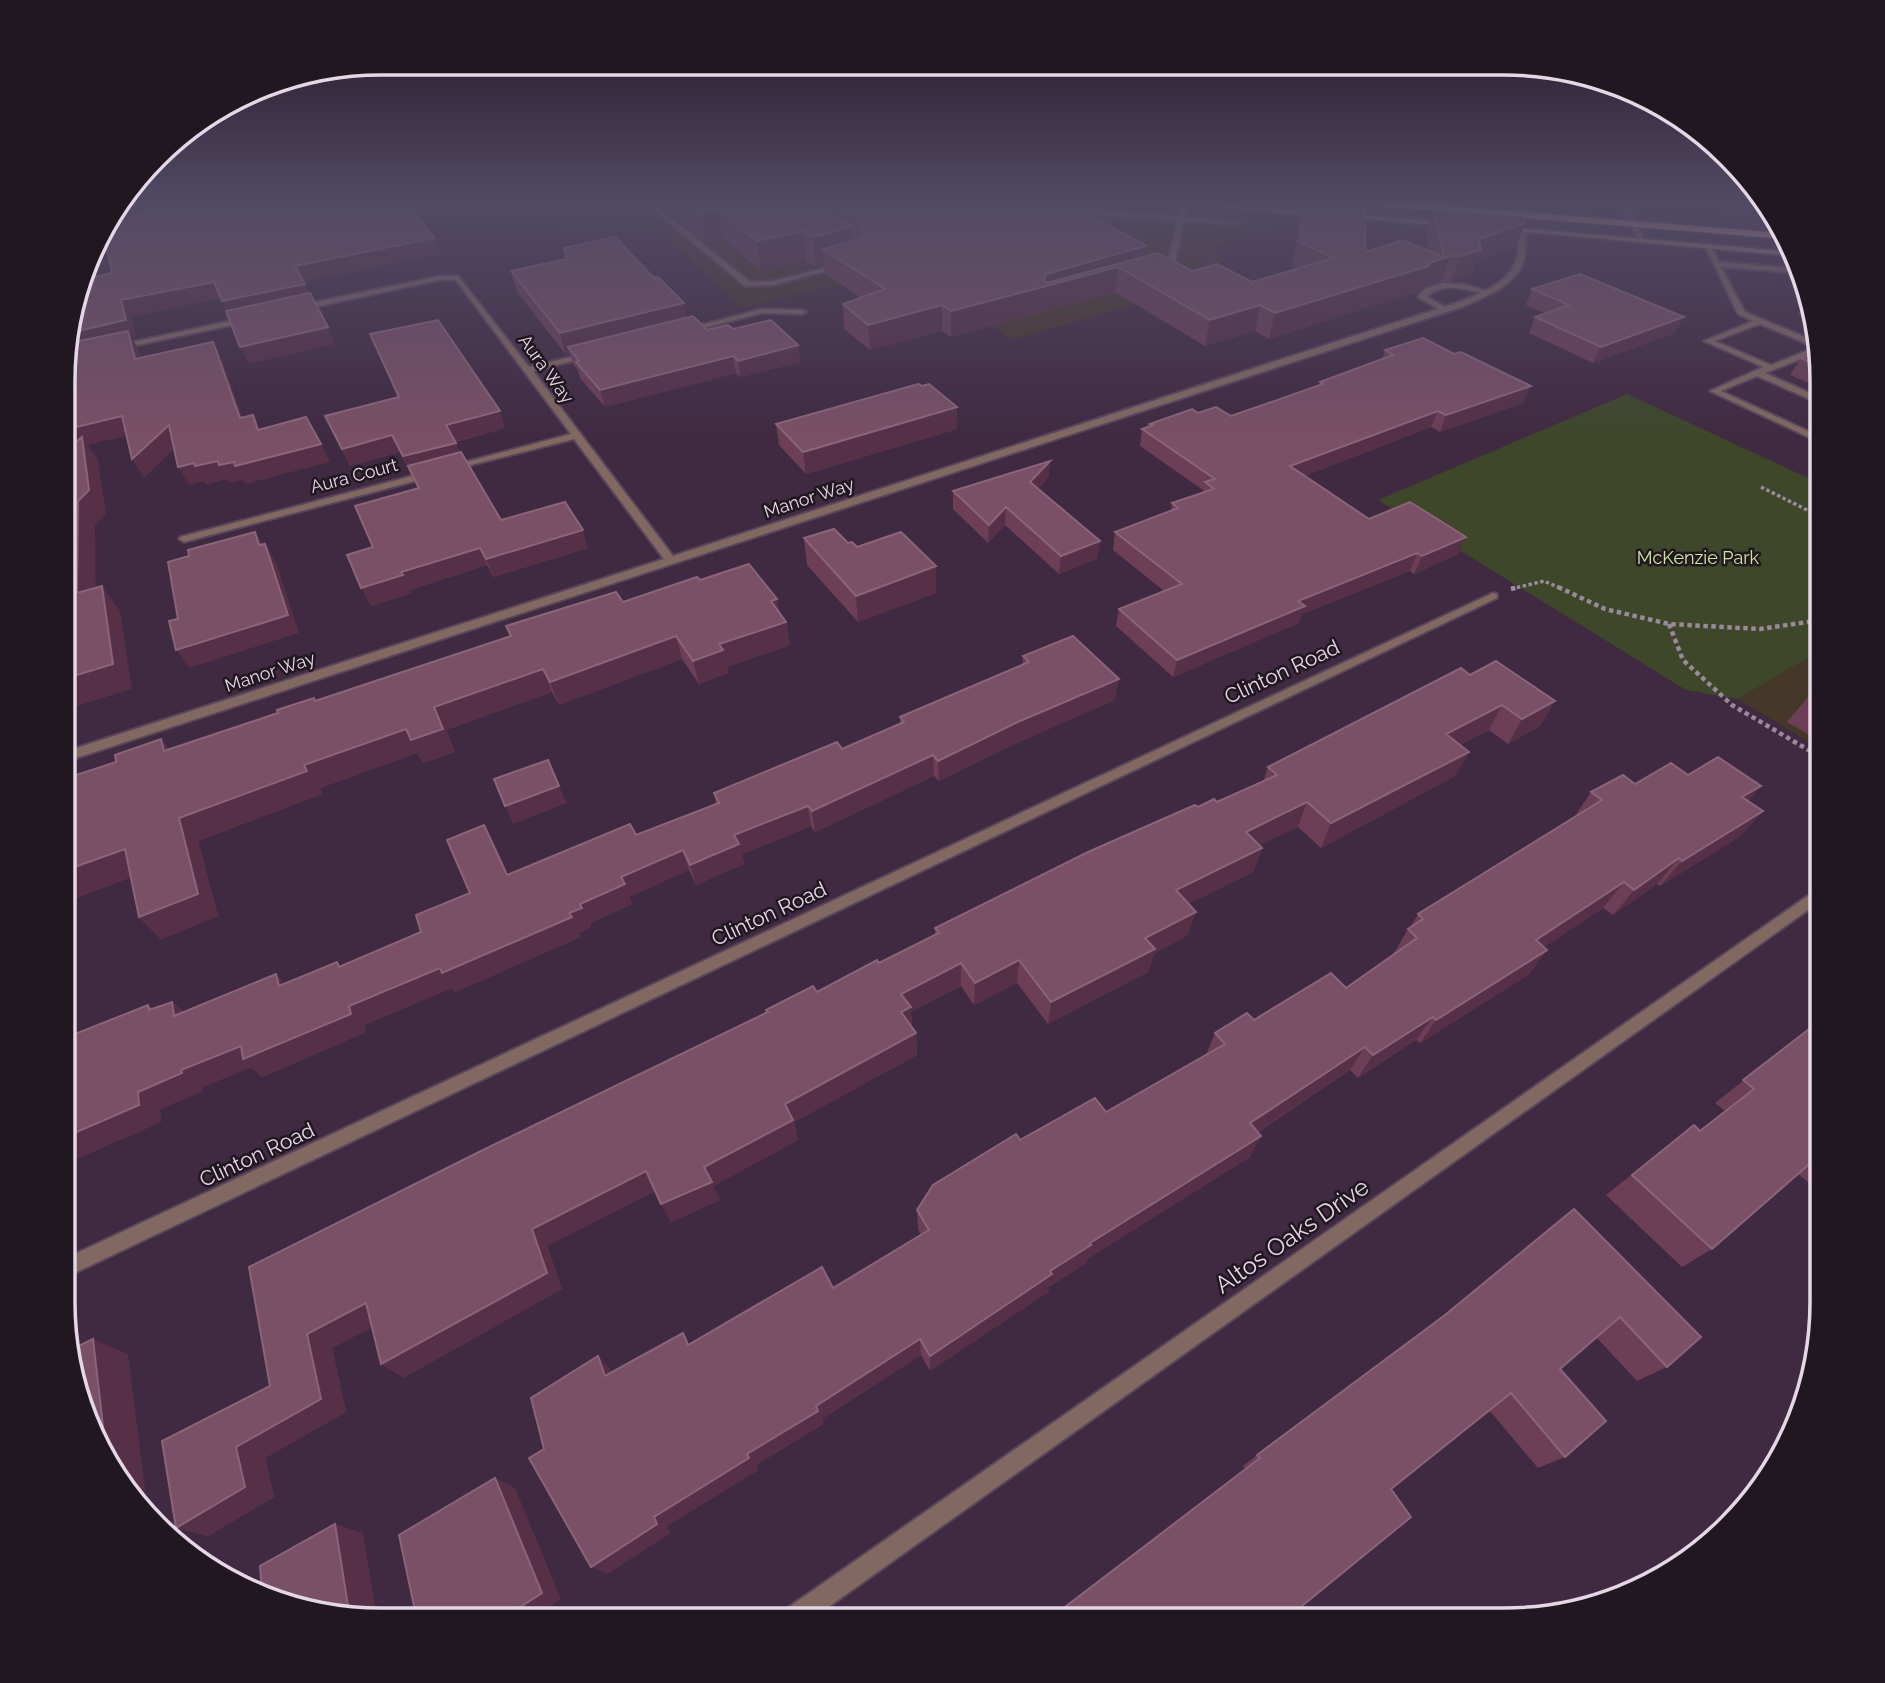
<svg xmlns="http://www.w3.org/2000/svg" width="1885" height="1683" font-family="Raleway,sans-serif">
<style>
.commercial{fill:#453829}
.green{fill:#3e472a}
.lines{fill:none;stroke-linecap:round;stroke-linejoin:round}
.lane-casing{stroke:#5a465b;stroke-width:4}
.street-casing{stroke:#5a465b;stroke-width:4}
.secondary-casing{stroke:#5a465b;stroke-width:4}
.highway-casing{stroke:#5a465b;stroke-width:3}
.path-far1{stroke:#9a899b;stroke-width:3.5;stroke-dasharray:3.5 2.5;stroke-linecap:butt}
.path{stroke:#9a899b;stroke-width:4.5;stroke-dasharray:4.5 3.5;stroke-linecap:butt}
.lane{fill:#816961;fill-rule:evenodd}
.street{fill:#816961;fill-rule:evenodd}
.secondary{fill:#ac867a;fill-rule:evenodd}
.highway{fill:#ecb19e;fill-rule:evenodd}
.wall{fill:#6c3f56}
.shaded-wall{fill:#553047}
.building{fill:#795065;stroke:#8a657a;stroke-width:2}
.labels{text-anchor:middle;stroke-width:5;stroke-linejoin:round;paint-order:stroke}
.far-street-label{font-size:18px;fill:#e5d7e6;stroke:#201721}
.far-park-label{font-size:18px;fill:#cfe799;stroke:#201721}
.street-label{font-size:21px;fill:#e5d7e6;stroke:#201721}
.near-street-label{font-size:24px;fill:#e5d7e6;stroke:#201721}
.rim{fill:none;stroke:#e5d7e6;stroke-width:3.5}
</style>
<rect width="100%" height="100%" fill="#3f2a41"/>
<!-- commercial -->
<g class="commercial">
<polygon points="411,202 1117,202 1288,216 1211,248 1229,260 1159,279 1179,292 1012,340 909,267 743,308 660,232 419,213"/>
<polygon points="1822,649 1822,750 1738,699"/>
</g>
<!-- green -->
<polygon class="green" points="1627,394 1821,484 1822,649 1738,699 1686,690 1378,500"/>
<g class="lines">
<!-- lane casing -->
<g class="lane-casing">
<g id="lane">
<polygon points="644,202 651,202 750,282 773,281 841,264 845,266 773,285 745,286"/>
<polygon points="1057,202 1063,202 1064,206 1077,209 1178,216 1182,203 1188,202 1185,217 1243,223 1239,225 1184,221 1174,267 1160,272 1156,270 1167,266 1177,221 1077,213 1059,208"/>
<polygon points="1628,209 1631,211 1645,242 1638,240 1625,211"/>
<path d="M1704 244H1710L1719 262 1800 269V273L1721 267 1745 312 1817 342 1819 352 1765 373 1821 398V404L1757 376 1721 391 1821 437V443L1710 391 1763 367 1704 341 1753 321 1738 314ZM1760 324 1815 347H1816L1771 365 1715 341Z"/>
<path d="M1443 283 1462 284 1491 292 1487 294C1468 290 1442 281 1427 297L1447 308V312H1444L1418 297 1425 289Z"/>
</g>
</g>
<!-- street casing -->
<g class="street-casing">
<g id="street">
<polygon points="1683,202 1764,206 1767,210 1686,204"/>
<path d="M1522 228 1526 230C1525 241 1527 253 1523 263 1514 286 1483 298 1462 307L67 761V751L664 559 574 439 447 471V467L571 434 456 280H440L300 310 296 308 297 306 440 276H458L529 367 592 352V356L533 371 673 556 1456 303C1475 296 1507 284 1515 263 1520 253 1518 241 1518 230Z"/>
<polygon points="762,309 802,310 806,312 802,314 762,313 687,332 683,330"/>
<polygon points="249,317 252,317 252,321 118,349 114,346"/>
<polygon points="431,471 434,472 434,476 184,542 179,539 180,537"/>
<polygon points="1493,593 1497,594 1497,598 64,1278 64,1259"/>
<polygon points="1822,886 1822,900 810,1620 779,1620 782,1612"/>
</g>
</g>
<!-- secondary casing -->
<g class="secondary-casing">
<g id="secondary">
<polygon points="1170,202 1197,202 1321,214 1318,216"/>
<polygon points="1346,214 1447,222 1451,224 1447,226 1344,217"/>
<polygon points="1506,227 1793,252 1795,256 1504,230"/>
</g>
</g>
<!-- highway casing -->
<g class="highway-casing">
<polygon id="highway" points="1359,202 1401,202 1781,233 1785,239 1364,205"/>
</g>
<!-- path-far1 -->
<g class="path-far1">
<polyline points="1761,487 1821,517"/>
<polyline points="1511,589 1544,581 1562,589"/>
</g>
<!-- path -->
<g class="path">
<polyline points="1558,587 1605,609 1669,624 1760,629 1821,620"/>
<polyline points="1511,589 1518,587"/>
<polyline points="1669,624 1683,660 1732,705 1822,758"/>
</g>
<!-- lane -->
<use href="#lane" class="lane"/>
<!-- street -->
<use href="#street" class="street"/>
<!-- secondary -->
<use href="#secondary" class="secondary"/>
<!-- highway -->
<use href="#highway" class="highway"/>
</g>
<!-- wall -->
<g class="wall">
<polygon points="658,202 1041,202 1145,256 1192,271 1252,282 1298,268 1292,265 1296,248 1298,225 1303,202 1366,252 1429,251 1426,234 1433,211 1525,223 1516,247 1476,261 1472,274 1451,281 1442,281 1424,287 1420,291 1269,339 1255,331 1205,346 1115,292 951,337 942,331 870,350 844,329 843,304 861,298 825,273 824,264 816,267 806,261 761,271 723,239 706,243"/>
<polygon points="511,271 687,318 707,330 733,329 798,345 800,362 740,377 736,373 605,407 580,378 578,370 573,364 570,354 566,355 517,292"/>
<polygon points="1532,289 1675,333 1593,363 1529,333 1535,317 1545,313 1526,305"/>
<polygon points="1807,300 1812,320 1798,314"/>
<polygon points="370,334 505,428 455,442 460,453 501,520 588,548 493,577 487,565 410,590 411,593 371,606 373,547 418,489 400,452 350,466 325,416 398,397"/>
<polygon points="1385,350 1523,403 1440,432 1431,427 1304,476 1369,519 1458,554 1414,574 1410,571 1302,614 1299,623 1173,677 1116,626 1119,609 1164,591 1113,550 1115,532 1171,511 1172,503 1203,492 1203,490 1140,446 1142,429 1150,426 1150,424 1198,413 1231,416 1319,385 1320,382 1382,359"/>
<polygon points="1801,358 1821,360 1821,388 1790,375"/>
<polygon points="922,386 957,407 957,429 806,474 779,445 776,424"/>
<polygon points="1050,461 1048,478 1038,489 1100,541 1097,559 1059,574 1005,525 988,543 953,509 953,491"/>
<polygon points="804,538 848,543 857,547 936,566 936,593 858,622 807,565"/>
<polygon points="700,580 777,599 779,612 786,622 790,645 727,667 728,673 699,684 682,659 559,705 552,692 446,730 455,752 423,763 417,753 320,788 322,794 198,841 218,916 161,939 139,917 131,877 71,900 66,895 67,778 116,762 161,739 169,749 510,636 506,626 623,602"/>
<polygon points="1023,656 1115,700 1019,742 939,781 934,776 815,832 811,826 742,854 744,864 696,885 689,870 629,897 632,904 589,924 591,927 579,933 581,937 455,992 452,988 364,1025 366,1032 262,1077 252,1067 202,1087 203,1091 160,1109 161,1122 78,1158 69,1153 65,1155 65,1038 148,1005 153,1009 172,1002 184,1012 285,984 341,966 421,932 470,893 495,845 508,875 636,835 716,804 714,793 842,749 900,723 900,717 1022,665"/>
<polygon points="1470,675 1555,701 1540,726 1508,744 1489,730 1460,745 1469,752 1455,776 1321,848 1298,827 1260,845 1262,848 1253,872 1188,904 1188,935 1154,954 1148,972 1048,1024 1017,983 974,1005 961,986 911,1012 912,1027 916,1033 917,1055 794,1122 798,1140 713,1186 720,1200 671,1222 655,1191 547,1246 562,1289 403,1378 372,1327 332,1348 346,1412 265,1458 274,1497 208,1536 176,1528 270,1386 767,1013 766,1010 817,992 935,935 935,928 1198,807 1217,802 1263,782 1268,767"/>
<polygon points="1822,687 1822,742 1787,722 1810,695"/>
<polygon points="1688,775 1761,786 1748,801 1763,811 1739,837 1660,886 1657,884 1613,915 1603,908 1544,947 1547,950 1528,975 1420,1043 1416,1040 1358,1078 1350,1070 1258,1132 1250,1157 1087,1259 1086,1263 1049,1287 1048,1292 930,1371 921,1355 822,1419 823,1424 756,1465 758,1470 667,1526 670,1533 607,1574 544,1449 613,1372 691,1344 833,1288 921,1235 918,1229 917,1210 1020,1140 1106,1112 1206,1055 1215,1033 1346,988 1393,955 1408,929 1410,928 1418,914 1573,819 1591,792"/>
<polygon points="1822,1019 1822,1184 1815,1188 1798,1174 1712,1249 1682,1267 1606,1195 1694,1125 1700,1131 1725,1111 1715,1103"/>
<polygon points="1550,1228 1667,1367 1637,1381 1596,1337 1560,1369 1565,1457 1538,1468 1489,1410 1391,1489 1297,1610 1048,1620 1245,1469 1243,1466 1257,1455 1437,1321"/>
</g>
<!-- shaded-wall -->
<g class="shaded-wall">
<polygon points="161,202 253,202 106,222 116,210"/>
<polygon points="718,210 723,239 706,243 701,213"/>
<polygon points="1525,223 1516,247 1476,261 1472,274 1451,281 1460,256 1479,239"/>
<polygon points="852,227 853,256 823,249 824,264 816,267 813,237"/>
<polygon points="803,231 806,261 761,271 757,241"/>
<polygon points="435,238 441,254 303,282 295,266"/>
<polygon points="1146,246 1143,270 1118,267 1115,292 951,337 951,311 1044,280 1046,274"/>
<polygon points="1451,256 1442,281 1424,287 1420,291 1269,339 1275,313"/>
<polygon points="214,282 223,298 131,317 136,337 132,338 138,348 145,377 135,359 69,352 69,333 121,300"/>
<polygon points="305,284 312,300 230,317 222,301"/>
<polygon points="684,303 688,325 568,347 570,354 566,355 560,333"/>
<polygon points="942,305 942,331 870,350 868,325"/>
<polygon points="1260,305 1255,331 1205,346 1210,320"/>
<polygon points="1684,317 1675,333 1593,363 1601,347"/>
<polygon points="328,327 335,344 249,364 240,347"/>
<polygon points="213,342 222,359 249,436 240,418"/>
<polygon points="798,345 800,362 740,377 738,361"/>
<polygon points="733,356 736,373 605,407 600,390"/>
<polygon points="1531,386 1523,403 1440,432 1446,415"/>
<polygon points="957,407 957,429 806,474 803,452"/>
<polygon points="500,411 505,428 452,442 446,425"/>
<polygon points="1438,411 1431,427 1285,483 1290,466"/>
<polygon points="122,416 133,434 88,445 98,460 106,514 95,525 96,618 77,593 78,501 68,450 68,429"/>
<polygon points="169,425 180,443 144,478 132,459"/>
<polygon points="392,435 400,452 350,466 342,449"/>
<polygon points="456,443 462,460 410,474 403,456"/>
<polygon points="321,444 330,462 245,484 243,480 230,483 227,479 206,485 204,481 189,485 178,467 194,463 218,461"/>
<polygon points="1050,461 1048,478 1029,500 1030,482"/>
<polygon points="1006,507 1005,525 988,543 989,525"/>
<polygon points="583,530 588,548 493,577 486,559"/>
<polygon points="255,532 266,550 259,545"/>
<polygon points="1466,537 1458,554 1414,574 1422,556"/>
<polygon points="1100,541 1097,559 1059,574 1061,556"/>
<polygon points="265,544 276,562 299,633 189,668 176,650"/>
<polygon points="480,548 487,565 410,590 411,593 371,606 361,588 401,572"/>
<polygon points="1417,553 1410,571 1302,614 1299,623 1173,677 1177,660 1298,601"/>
<polygon points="936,566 936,593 858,622 856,596"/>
<polygon points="102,586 120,611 132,689 67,709 67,678"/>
<polygon points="777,599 781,623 771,601"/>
<polygon points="786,622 790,645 727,667 728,673 699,684 693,661 719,644"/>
<polygon points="676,636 682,659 559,705 550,682"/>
<polygon points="543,669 552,692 446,730 455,752 423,763 417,753 320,788 322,794 198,841 218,916 161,939 139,917 179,818 304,765 434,707"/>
<polygon points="1119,679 1115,700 1019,742 939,781 938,761 1020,721"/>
<polygon points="1555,701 1540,726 1508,744 1522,719"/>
<polygon points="1502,705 1489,730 1434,759 1446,734"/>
<polygon points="161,739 180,763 164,751"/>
<polygon points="1469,752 1455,776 1321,848 1331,823"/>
<polygon points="933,755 934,776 815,832 812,811"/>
<polygon points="559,786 567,803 513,824 505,806"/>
<polygon points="1761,786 1738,812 1742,797"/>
<polygon points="1307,802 1298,827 1238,856 1246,832"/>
<polygon points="808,806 811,826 742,854 744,864 696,885 690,865 734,835"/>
<polygon points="1763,811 1739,837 1660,886 1682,861"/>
<polygon points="484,825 495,845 517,896 507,875"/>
<polygon points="1262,848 1253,872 1169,914 1176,890"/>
<polygon points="125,849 146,871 71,900 66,895 66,870"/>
<polygon points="683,850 689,870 629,897 632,904 589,924 591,927 579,933 581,937 455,992 452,988 364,1025 366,1032 262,1077 252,1067 202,1087 203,1091 160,1109 161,1122 78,1158 69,1153 65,1155 65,1137 138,1092 181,1070 241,1046 349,1006 569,913 580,904 621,877"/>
<polygon points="1679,858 1657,884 1613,915 1634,890"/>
<polygon points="1624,882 1603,908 1517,965 1536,940"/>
<polygon points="1196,912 1188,935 1154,954 1148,972 1048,1024 1051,1002 1145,938"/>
<polygon points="1547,950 1528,975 1420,1043 1436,1020"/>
<polygon points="1019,960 1017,983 974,1005 975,983"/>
<polygon points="961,963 961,986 911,1012 912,1029 903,1034 901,994"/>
<polygon points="276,974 293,993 279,986"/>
<polygon points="172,1002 193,1020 174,1016"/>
<polygon points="1433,1017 1416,1040 1358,1078 1373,1055"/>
<polygon points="916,1033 917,1055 794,1122 798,1140 713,1186 720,1200 671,1222 661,1204 704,1167 785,1104"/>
<polygon points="1365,1047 1350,1070 1239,1144 1250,1123"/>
<polygon points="1261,1136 1250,1157 1087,1259 1086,1263 1049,1287 1048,1292 930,1371 930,1356 1090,1243"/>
<polygon points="646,1171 657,1190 547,1246 562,1289 403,1378 381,1364 532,1229"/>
<polygon points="366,1303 388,1319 332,1348 346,1412 265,1458 274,1497 208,1536 176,1528 236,1447 307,1334"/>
<polygon points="93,1339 128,1354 147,1505 140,1509 106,1452"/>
<polygon points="920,1339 921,1355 822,1419 823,1424 756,1465 758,1470 667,1526 670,1533 607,1574 591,1567 654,1517 816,1406"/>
<polygon points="598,1356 612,1371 619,1390 605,1376"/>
<polygon points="495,1478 515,1488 561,1599 528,1620 481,1620"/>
<polygon points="335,1524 363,1533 377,1619 349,1612"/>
</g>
<!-- building -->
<g class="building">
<polygon points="122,202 161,202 116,210"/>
<polygon points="207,202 405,202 435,238 295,266 305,284 222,301 214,282 121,300 126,320 69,333 69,320 85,279 112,273 103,230 107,220"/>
<polygon points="687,202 817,202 852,227 813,237 803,231 757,241 718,210 701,213"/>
<polygon points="829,202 1041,202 1046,205 1058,202 1066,202 1146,246 1046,274 1044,280 1047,283 1158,253 1192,271 1217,264 1252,282 1334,258 1298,241 1304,239 1301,238 1303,202 1364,206 1366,252 1402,240 1444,257 1433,211 1525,218 1525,223 1479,239 1481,250 1460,256 1451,256 1432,262 1428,266 1275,313 1260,305 1210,320 1118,267 951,311 942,305 868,325 843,304 885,289 823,249 863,238 865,228 855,219"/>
<polygon points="615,237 654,278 658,277 684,303 560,333 511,271 567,259 564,248"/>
<polygon points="1580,274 1684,317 1601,347 1535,317 1569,305 1532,289"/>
<polygon points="310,293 328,327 240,347 226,311"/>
<polygon points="693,316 707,330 728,325 733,329 771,320 798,345 738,361 733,356 600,390 576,362 579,361 568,347"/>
<polygon points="438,320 500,411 446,425 456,443 403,456 392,435 342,449 325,416 399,397 370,334"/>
<polygon points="128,331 135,359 213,342 240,418 253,415 258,430 306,417 321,444 235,466 234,462 219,465 218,461 195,466 194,463 178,467 169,425 132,459 122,416 68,429 69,343"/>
<polygon points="1423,338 1454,354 1461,352 1531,386 1446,415 1438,411 1290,466 1369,519 1410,502 1466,537 1422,556 1417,553 1298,601 1305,606 1177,660 1119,609 1182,584 1115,532 1178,508 1172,503 1214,489 1205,482 1215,479 1142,429 1153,425 1150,424 1192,409 1198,413 1216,407 1231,416 1323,384 1320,382 1393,355 1385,350"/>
<polygon points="1819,351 1821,367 1801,358"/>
<polygon points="918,384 922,386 929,384 957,407 803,452 776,424"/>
<polygon points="82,437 89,490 78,501 77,593 102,586 113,664 67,678 68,449"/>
<polygon points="461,452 501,520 565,502 583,530 486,559 480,548 401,572 403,575 361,588 347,555 373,547 355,506 419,488 408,466"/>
<polygon points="1050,461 1030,482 1100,541 1061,556 1006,507 989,525 953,491"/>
<polygon points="834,529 848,543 852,542 857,547 901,532 936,566 856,596 804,538"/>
<polygon points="255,532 259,545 265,544 288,615 176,650 169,621 178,619 168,562 189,556 188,550"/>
<polygon points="749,564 777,599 771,601 786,622 719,644 723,650 693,661 676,636 550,682 543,669 434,707 443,729 411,740 406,729 304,765 307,771 179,818 198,894 139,917 125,849 66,870 67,778 116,762 115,755 161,739 164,751 278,713 277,710 314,698 315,701 511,636 506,626 616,592 623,602 697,577 700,580"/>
<polygon points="1073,636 1119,679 1020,721 938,761 933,755 812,811 808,806 734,835 739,844 690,865 683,850 621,877 625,884 580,904 582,908 569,913 572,917 442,973 440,968 349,1006 351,1014 243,1059 241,1046 181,1070 182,1073 138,1092 139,1105 65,1137 65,1038 148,1005 149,1010 172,1002 174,1016 276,974 279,986 337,962 339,967 421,932 416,915 470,893 447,840 484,825 507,875 630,824 636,835 719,803 714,793 837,742 842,749 904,722 900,717 1029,662 1023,656"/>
<polygon points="1496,661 1555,701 1522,719 1502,705 1446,734 1469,752 1331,823 1307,802 1246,832 1262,848 1176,890 1196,912 1145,938 1155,949 1051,1002 1019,960 975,983 961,963 901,994 911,1007 901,1012 916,1033 785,1104 793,1120 704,1167 712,1182 661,1204 646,1171 532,1229 547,1273 381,1364 366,1303 307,1334 321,1399 236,1447 245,1487 176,1528 162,1441 270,1386 249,1267 479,1152 768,1012 766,1010 813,986 817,992 877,960 879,963 939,933 935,928 1088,852 1195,805 1198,807 1214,799 1217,802 1277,775 1268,767 1461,668 1470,675"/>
<polygon points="1822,687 1822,702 1810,695"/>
<polygon points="1718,757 1761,786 1742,797 1763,811 1682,861 1679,858 1634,890 1624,882 1536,940 1547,950 1436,1020 1433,1017 1373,1055 1365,1047 1250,1123 1261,1136 1090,1243 1091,1245 1050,1271 1052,1274 930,1356 920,1339 816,1406 818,1411 747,1454 749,1458 654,1517 657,1524 591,1567 529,1458 544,1449 531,1398 598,1356 605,1376 683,1333 688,1345 822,1267 833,1288 929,1230 917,1210 933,1185 1016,1134 1020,1140 1095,1098 1106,1112 1225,1044 1215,1033 1247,1013 1254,1020 1331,973 1346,988 1417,938 1408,929 1423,919 1418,914 1602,800 1591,792 1623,775 1635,784 1671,763 1688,775"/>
<polygon points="548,760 559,786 505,806 494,779"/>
<polygon points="1822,1019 1822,1153 1712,1249 1632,1175 1694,1125 1700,1131 1754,1089 1743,1080"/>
<polygon points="1574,1209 1701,1337 1667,1367 1620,1317 1560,1369 1606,1421 1565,1457 1511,1393 1391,1489 1411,1517 1297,1610 1303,1619 1048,1620 1260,1458 1257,1455 1445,1315"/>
<polygon points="93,1339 106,1452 87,1423 70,1350"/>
<polygon points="495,1478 542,1593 500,1620 499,1609 481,1620 417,1620 399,1535"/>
<polygon points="335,1524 349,1612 262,1592 260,1566"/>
</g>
<!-- sky -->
<linearGradient id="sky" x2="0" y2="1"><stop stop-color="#231724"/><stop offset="0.46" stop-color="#524a65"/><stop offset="1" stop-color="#524a65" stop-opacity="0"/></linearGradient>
<rect width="1885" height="438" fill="url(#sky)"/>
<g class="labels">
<!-- far-street labels -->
<g class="far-street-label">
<text transform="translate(546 369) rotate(54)" y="6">Aura Way</text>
<text transform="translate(354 476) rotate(-15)" y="6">Aura Court</text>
<text transform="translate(809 498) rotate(-18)" y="6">Manor Way</text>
<text transform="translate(270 672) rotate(-18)" y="6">Manor Way</text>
</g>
<!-- far-park labels -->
<g class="far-park-label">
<text x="1698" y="564">McKenzie Park</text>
</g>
<!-- street labels -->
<g class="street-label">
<text transform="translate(1282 672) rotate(-25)" y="7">Clinton Road</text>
<text transform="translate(769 914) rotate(-25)" y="7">Clinton Road</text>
<text transform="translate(257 1155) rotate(-25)" y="7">Clinton Road</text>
</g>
<!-- near-street labels -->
<g class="near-street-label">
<text transform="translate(1292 1236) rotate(-35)" y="8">Altos Oaks Drive</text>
</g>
</g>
<!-- crop -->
<path d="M0 0H1885V1683H0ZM381 75H1504A306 306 0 0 1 1810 381V1302A306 306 0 0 1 1504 1608H381A306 306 0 0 1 75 1302V381A306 306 0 0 1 381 75Z" fill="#201721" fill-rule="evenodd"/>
<path class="rim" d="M381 75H1504A306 306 0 0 1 1810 381V1302A306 306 0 0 1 1504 1608H381A306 306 0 0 1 75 1302V381A306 306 0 0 1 381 75Z"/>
</svg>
